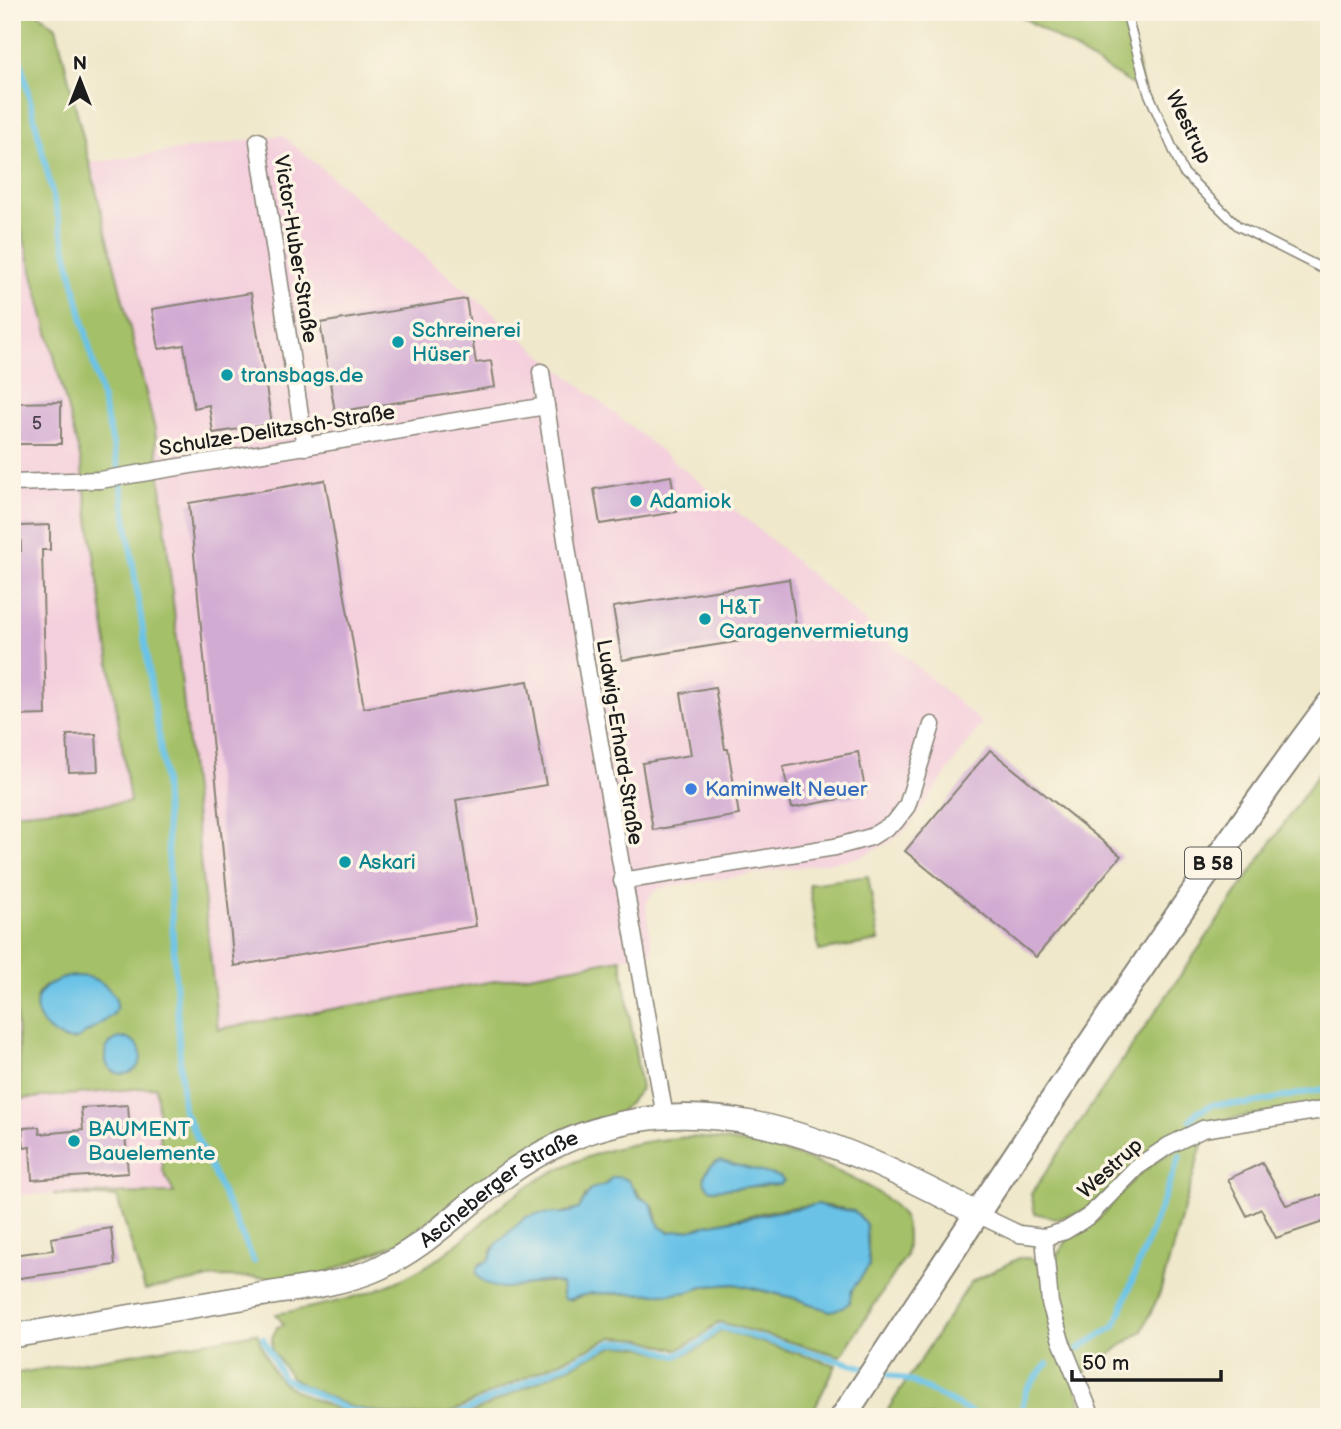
<svg xmlns="http://www.w3.org/2000/svg" width="1341" height="1429" font-family="'Balsamiq Sans',sans-serif">
<style>
.built{fill:#f4cfdd}
.green{fill:#a4c067;stroke:#606e42;stroke-width:2;fill-rule:evenodd}
.water{fill:#6ac3e7;stroke:#437082;stroke-width:2}
.lines{fill:none;stroke-linecap:round;stroke-linejoin:round}
.stream{stroke:#6ac3e7;stroke-width:6}
.building{fill:#d2abd3}
.lane-casing{stroke:#868274;stroke-width:11}
.street-casing{stroke:#868274;stroke-width:19}
.secondary-casing{stroke:#868274;stroke-width:26}
.primary-casing{stroke:#868274;stroke-width:28}
.lane{stroke:#fff;stroke-width:8}
.street{stroke:#fff;stroke-width:16}
.secondary{stroke:#fff;stroke-width:23}
.primary{stroke:#fff;stroke-width:24}
.culture-dot{fill:#0f9aa8;stroke:#fcf5e5;stroke-width:2.5}
.shop-dot{fill:#3f7fe0;stroke:#fcf5e5;stroke-width:2.5}
.labels{text-anchor:middle;stroke-width:7;stroke-linejoin:round;paint-order:stroke}
.number-label{font-size:18px;fill:#4a404a}
.shield{fill:#fcf5e5;stroke:#5f5d58;stroke-width:2}
.shield-label{font-size:19px;font-weight:bold;fill:#1c1c1c}
.street-label{font-size:21px;fill:#1c1c1c;stroke:#fcf5e5}
.culture-label{font-size:21px;fill:#0d838f;stroke:#fcf5e5;text-anchor:start}
.shop-label{font-size:21px;fill:#366cbe;stroke:#fcf5e5;text-anchor:start}
</style>
<rect width="100%" height="100%" fill="#fcf5e5"/>
<filter id="ink" filterUnits="userSpaceOnUse"><feTurbulence type="fractalNoise" baseFrequency=".0143" numOctaves="2"/><feDisplacementMap in="SourceGraphic" scale="14" xChannelSelector="R" yChannelSelector="G"/><feConvolveMatrix kernelMatrix="1 2 1 2 8 2 1 2 1" color-interpolation-filters="sRGB"/></filter>
<filter id="wash" filterUnits="userSpaceOnUse"><feTurbulence type="fractalNoise" baseFrequency=".00686" numOctaves="4" result="noise"/><feDisplacementMap in="SourceGraphic" scale="28" xChannelSelector="R" yChannelSelector="G"/><feGaussianBlur stdDeviation="1.57" result="paint"/><feColorMatrix in="noise" values="0 0 0 0 0 0 0 0 0 0 0 0 0 0 0 0 0 1.4 0 .05"/><feComposite in="paint" operator="in"/></filter>
<g filter="url(#wash)">
<rect width="100%" height="100%" fill="#efe8cb"/>
<!-- built -->
<g class="built">
<polygon points="282,135 548,360 762,532 982,723 908,828 888,843 859,858 660,888 650,896 646,907 653,953 218,1029 155,430 91,163"/>
<polygon points="12,193 80,457 130,803 12,813"/>
<polygon points="12,929 21,1099 156,1087 163,1171 175,1193 12,1195"/>
</g>
<!-- green -->
<g class="green">
<path d="M12 12H37L56 27 155 430 218 1029 621 959 641 1089 620 1113 570 1130 523 1151 398 1243 314 1278 216 1277 145 1290 117 1197 53 1194 174 1193 163 1171 156 1087 21 1099 12 929V813L130 802 80 457 12 193ZM46 986 113 1014 65 1040 49 1030 36 998 39 992Z"/>
<polygon points="1014,12 1125,12 1144,92"/>
<polygon points="1329,758 1329,1103 1203,1123 1082,1212 1056,1219 1035,1213 1031,1194"/>
<polygon points="868,876 879,941 819,951 809,884"/>
<polygon points="1205,1134 1160,1293 1142,1331 1082,1374 1071,1347 1055,1299 1054,1259 1069,1238 1095,1223 1140,1173 1170,1152"/>
<path d="M693 1137C748 1141 799 1152 849 1177 868 1186 889 1197 901 1214 909 1225 907 1243 906 1256L841 1356 719 1322 698 1339 677 1350 642 1339 613 1337 447 1414 400 1416 348 1406 307 1387 291 1377 272 1350V1338L277 1327 284 1325 276 1314C331 1304 383 1294 431 1263 462 1244 485 1217 514 1196 567 1157 627 1140 693 1137ZM716 1162 779 1184 711 1190 708 1169ZM609 1180 635 1188C640 1201 650 1200 655 1210 658 1216 657 1222 660 1227 662 1229 668 1232 671 1232 677 1233 701 1228 706 1225 742 1218 779 1207 815 1205 824 1204 833 1208 842 1208L867 1234 869 1266 852 1290 850 1298 830 1311 794 1298 735 1284 706 1286 688 1292 647 1294 591 1293 571 1300 562 1295 561 1284C533 1276 503 1299 478 1277L480 1264 489 1260 493 1248 557 1214 579 1209 586 1195 607 1184Z"/>
<polygon points="1019,1258 1030,1258 1041,1264 1085,1417 883,1417 971,1282"/>
<polygon points="721,1330 836,1365 810,1417 463,1417 615,1345 641,1347 677,1358 703,1346"/>
<path d="M257 1333C261 1345 272 1373 281 1381 293 1392 345 1414 361 1417H12V1374Z"/>
</g>
<!-- water -->
<g class="water">
<path d="M72 976C79 976 87 976 94 979 105 983 124 1000 114 1013 107 1021 87 1032 77 1039 49 1047 4 991 72 976Z"/>
<circle cx="123" cy="1056" r="18"/>
<path d="M721 1161 780 1177 784 1181 779 1184 711 1190 705 1184C703 1173 709 1164 721 1161Z"/>
<path d="M612 1177C634 1176 629 1187 640 1198 641 1198 651 1203 651 1204L660 1227 669 1232C681 1230 696 1231 706 1225L819 1204 827 1208 854 1211 866 1224 869 1266 852 1290 849 1303 842 1308 830 1311 794 1298 735 1284 706 1286 688 1292 670 1294 591 1293 566 1300 563 1298 561 1284C555 1283 549 1280 544 1281 521 1285 491 1298 476 1273L478 1266 489 1260 497 1243 526 1217 537 1214 566 1213 579 1209 591 1189 607 1184Z"/>
</g>
<g class="lines">
<!-- stream -->
<g class="stream">
<polyline points="15,38 119,470 163,765 183,1108 254,1261"/>
<polyline points="1190,1120 1198,1111 1215,1104 1248,1104 1329,1088"/>
<polyline points="263,1338 283,1378 348,1410 383,1417"/>
<polyline points="1078,1349 1115,1326 1180,1156"/>
<polyline points="880,1372 913,1382 980,1417"/>
<polyline points="452,1417 614,1342 641,1343 676,1356 701,1343 720,1327 869,1369"/>
<polyline points="1020,1417 1026,1390 1047,1364"/>
</g>
</g>
<g id="blocks">
<!-- building -->
<g class="building">
<polygon points="251,293 272,424 213,433 209,405 194,408 184,345 159,349 152,309"/>
<polygon points="466,299 476,363 491,361 495,387 335,412 320,323"/>
<polygon points="61,402 61,444 12,444 12,403"/>
<polygon points="671,476 677,512 600,524 594,489"/>
<polygon points="325,480 364,708 528,681 546,785 456,800 476,926 234,966 189,503"/>
<polygon points="50,525 50,550 42,550 46,715 12,716 12,551 21,551 20,526"/>
<polygon points="789,579 797,632 622,660 613,607"/>
<polygon points="715,687 725,749 728,749 739,815 653,830 642,763 691,755 681,693"/>
<polygon points="96,734 98,771 69,772 67,735"/>
<polygon points="990,750 1121,856 1036,957 905,851"/>
<polygon points="858,752 866,794 792,808 783,767"/>
<polygon points="128,1105 130,1133 125,1133 128,1173 32,1180 30,1147 24,1148 22,1128 39,1127 40,1134 83,1130 81,1108"/>
<polygon points="1262,1163 1286,1205 1324,1194 1329,1205 1329,1220 1276,1238 1261,1209 1247,1216 1228,1179"/>
<polygon points="111,1228 115,1265 12,1279 12,1255 53,1250 51,1238"/>
</g>
</g>
</g>
<g filter="url(#ink)">
<use href="#blocks" fill-opacity="0" stroke="#868274" stroke-width="2"/>
<g class="lines">
<!-- lane casing -->
<g class="lane-casing">
<polyline id="lane" points="1126,12 1148,92 1183,172 1238,226 1329,272"/>
</g>
<!-- street casing -->
<g class="street-casing">
<g id="street">
<polyline points="258,141 305,447"/>
<polyline points="541,372 575,600 665,1117"/>
<polyline points="12,483 100,480 546,406"/>
<polyline points="622,881 835,847 871,837 895,822 907,806 932,725"/>
<polyline points="977,1214 1019,1234 1044,1237 1065,1231 1088,1217 1137,1167 1168,1146 1203,1129 1329,1109"/>
<polyline points="1044,1237 1050,1303 1061,1341 1092,1417"/>
</g>
</g>
<!-- secondary casing -->
<g class="secondary-casing">
<g id="secondary">
<path id="s1" d="M12 1336C89 1323 166 1311 242 1298 285 1290 331 1287 372 1271 431 1247 470 1197 523 1164 678 1066 832 1137 977 1214"/>
</g>
</g>
<!-- primary casing -->
<g class="primary-casing">
<path id="primary" d="M843 1417C1002 1177 1157 935 1329 704"/>
</g>
<!-- lane -->
<use href="#lane" class="lane"/>
<!-- street -->
<use href="#street" class="street"/>
<!-- secondary -->
<use href="#secondary" class="secondary"/>
<!-- primary -->
<use href="#primary" class="primary"/>
</g>
</g>
<!-- markers -->
<g class="culture-dot">
<circle cx="398" cy="342" r="7"/>
<circle cx="227" cy="375" r="7"/>
<circle cx="636" cy="501" r="7"/>
<circle cx="705" cy="619" r="7"/>
<circle cx="345" cy="862" r="7"/>
<circle cx="74" cy="1141" r="7"/>
</g>
<circle class="shop-dot" cx="691" cy="789" r="7"/>
<g class="labels">
<!-- number labels -->
<g class="number-label">
<text x="37" y="429">5</text>
</g>
<!-- shield labels -->
<rect class="shield" x="1185" y="847.5" width="56" height="31" rx="5"/>
<g class="shield-label">
<text x="1213" y="870">B 58</text>
</g>
<!-- street labels -->
<g class="street-label">
<text transform="translate(1189 127) rotate(64)" y="7">Westrup</text>
<text transform="translate(296 249) rotate(81)" y="7">Victor-Huber-Straße</text>
<text transform="translate(277 430) rotate(-9)" y="7">Schulze-Delitzsch-Straße</text>
<text transform="translate(620 742) rotate(81)" y="7">Ludwig-Erhard-Straße</text>
<text transform="translate(1110 1168) rotate(-42)" y="7">Westrup</text>
<text dy="7" stroke="none"><textPath href="#s1" startOffset="518">Ascheberger Straße</textPath></text>
</g>
<!-- culture labels -->
<g class="culture-label">
<text x="412" y="337">Schreinerei<tspan x="412" dy="24">Hüser</tspan></text>
<text x="241" y="382">transbags.de</text>
<text x="650" y="508">Adamiok</text>
<text x="719" y="614">H&amp;T<tspan x="719" dy="24">Garagenvermietung</tspan></text>
<text x="359" y="869">Askari</text>
<text x="88" y="1136">BAUMENT<tspan x="88" dy="24">Bauelemente</tspan></text>
</g>
<!-- shop labels -->
<g class="shop-label">
<text x="705" y="796">Kaminwelt Neuer</text>
</g>
</g>
<!-- margin -->
<rect width="1341" height="1429" fill="none" stroke="#fcf5e5" stroke-width="42"/>
<!-- north arrow -->
<g transform="translate(80 80)" stroke="#fcf5e5" stroke-width="5" paint-order="stroke">
<path d="M0-5L12 26L0 18L-12 26Z" fill="#1c1c1c"/>
<text y="-10" font-size="19" font-weight="bold" text-anchor="middle" fill="#1c1c1c">N</text>
</g>
<!-- scale -->
<path d="M1072 1370v10h149v-10" fill="none" stroke="#1c1c1c" stroke-width="3.5"/>
<text x="1082" y="1370" font-size="21" fill="#1c1c1c" stroke="#fcf5e5" stroke-width="5" paint-order="stroke">50 m</text>
</svg>
